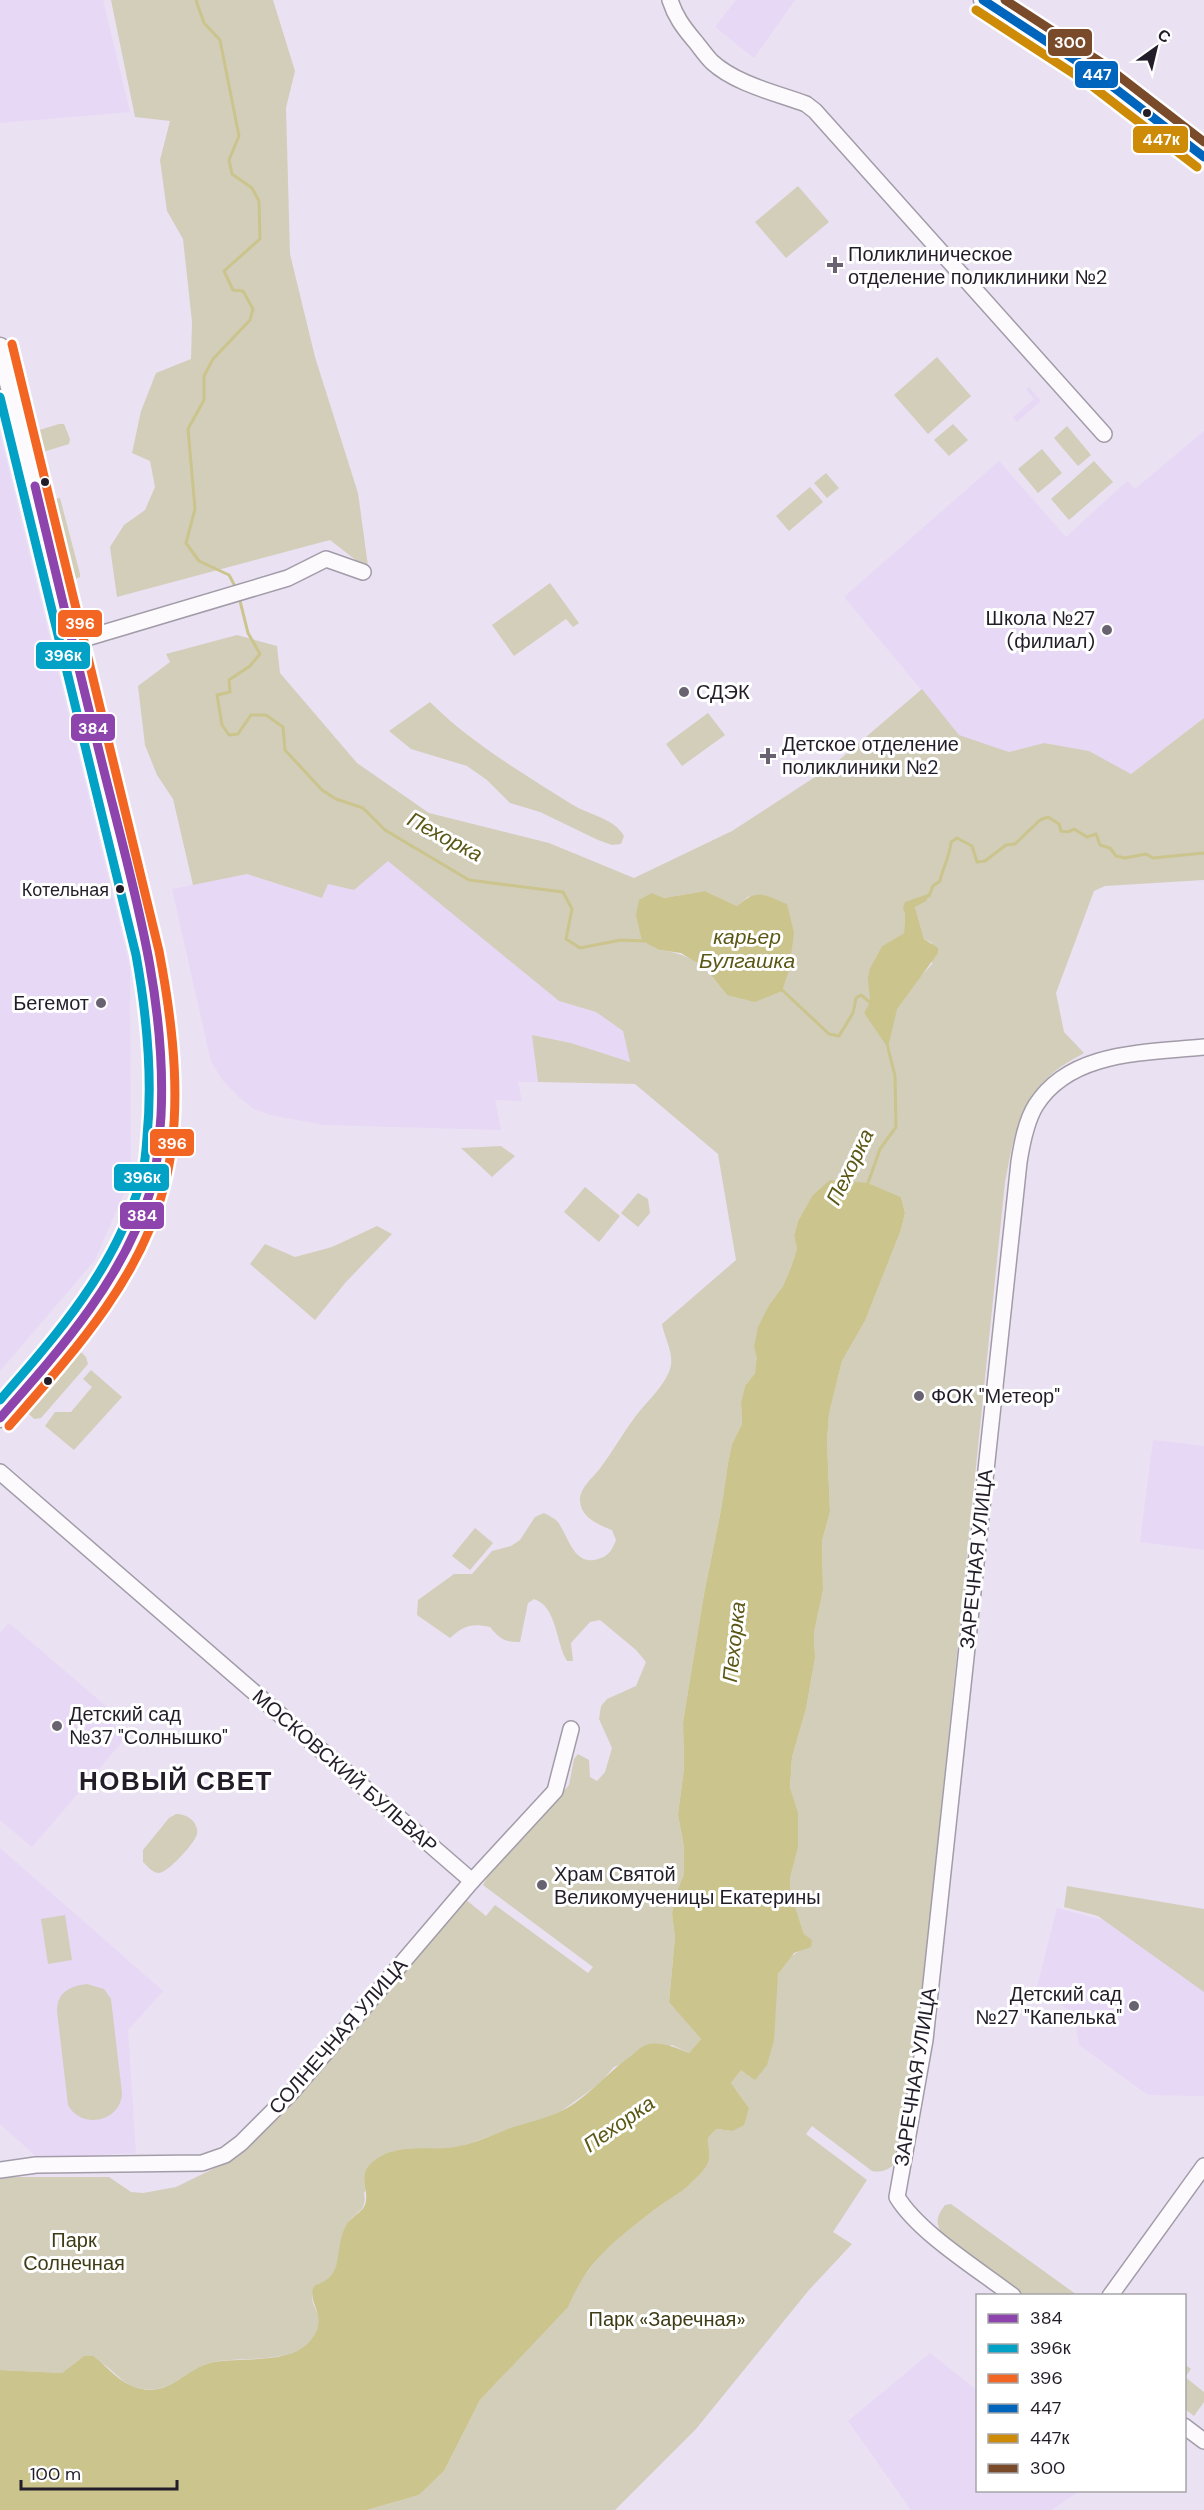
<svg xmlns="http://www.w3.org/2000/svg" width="1204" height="2510" font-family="'DM Sans',sans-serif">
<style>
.built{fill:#e7d8f6}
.green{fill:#d3ceba;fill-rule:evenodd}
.water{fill:#cbc48c}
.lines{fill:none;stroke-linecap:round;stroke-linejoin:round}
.stream{stroke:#cbc48c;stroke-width:3}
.minor-casing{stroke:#a29ca9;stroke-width:18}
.major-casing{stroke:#a29ca9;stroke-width:21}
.minor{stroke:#fcfafd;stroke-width:15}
.major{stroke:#fcfafd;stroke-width:18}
.bus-1-casing{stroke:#fff;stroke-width:14}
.bus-2-casing{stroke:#fff;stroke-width:14}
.bus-3-casing{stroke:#fff;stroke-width:14}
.bus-4-casing{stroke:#fff;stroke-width:14}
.bus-5-casing{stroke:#fff;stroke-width:14}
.bus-6-casing{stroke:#fff;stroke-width:14}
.bus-1{stroke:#8e44ad;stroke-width:9}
.bus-2{stroke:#02a2c6;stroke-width:9}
.bus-3{stroke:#f26522;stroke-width:9}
.bus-4{stroke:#0065bd;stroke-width:9}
.bus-5{stroke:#cd8b08;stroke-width:9}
.bus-6{stroke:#7a4b2a;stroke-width:9}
.bus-dot{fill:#231d29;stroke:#fff;stroke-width:2}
.poi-dot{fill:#696270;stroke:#fff;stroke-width:2}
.labels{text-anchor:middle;stroke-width:6;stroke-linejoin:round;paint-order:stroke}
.bus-label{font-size:18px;fill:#231d29;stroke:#fff;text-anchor:end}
.poi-label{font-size:20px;fill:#231d29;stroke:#fff;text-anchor:start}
.street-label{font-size:20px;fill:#231d29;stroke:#fff}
.park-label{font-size:20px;fill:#3f3c16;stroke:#fff}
.water-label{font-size:21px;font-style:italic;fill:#5b5715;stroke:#fff}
.district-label{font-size:26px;font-weight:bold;letter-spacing:1.5px;fill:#231d29;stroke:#fff}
.line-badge{stroke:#fff;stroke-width:2}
.badge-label{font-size:16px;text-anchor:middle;font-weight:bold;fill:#fff}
</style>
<rect width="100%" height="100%" fill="#eae1f3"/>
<!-- built -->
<g class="built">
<polygon points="0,0 103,0 130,112 0,123"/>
<polygon points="736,0 795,0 754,58 715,27"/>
<polygon points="1029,387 1041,401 1017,422 1013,417 1034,399 1026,389"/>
<polygon points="1204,431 1204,718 1131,774 1089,751 1044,743 1009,752 959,735 844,597 999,461 1066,537 1127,481 1135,489"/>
<polygon points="0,434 130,967 131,1177 95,1260 0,1371"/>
<polygon points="388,860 559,1001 596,1012 623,1031 630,1063 571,1043 533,1035 538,1082 518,1082 522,1101 495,1100 501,1130 324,1125 270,1115 254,1109 240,1098 224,1082 211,1062 172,889 247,874 322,898 328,883 354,890"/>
<polygon points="1153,1440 1204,1446 1204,1550 1140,1542"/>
<polygon points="9,1623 108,1708 102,1715 127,1736 32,1847 0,1820 0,1633"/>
<polygon points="0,1848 163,1991 128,2030 136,2153 38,2158 0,2124"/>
<polygon points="1057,1908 1111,1922 1204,1988 1204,2096 1148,2095 1079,2045 1074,2014 1037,1987"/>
<polygon points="930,2353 977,2390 978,2490 1080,2491 1051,2510 911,2510 848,2421"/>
</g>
<!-- green -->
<g class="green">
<polygon points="111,0 273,0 295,71 286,108 290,254 315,357 358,493 368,566 357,561 330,540 117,597 110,547 124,525 145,510 155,487 150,461 132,453 141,411 156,373 191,359 192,322 183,239 167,211 160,160 170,121 135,117"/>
<polygon points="798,186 829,222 786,258 755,222"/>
<polygon points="937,357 971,396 928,434 894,395"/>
<polygon points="59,424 64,424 70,439 69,444 43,452 38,452 33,437 33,432"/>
<polygon points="953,424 968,440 949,456 934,440"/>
<polygon points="1067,426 1091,455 1078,466 1054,438"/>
<polygon points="1042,449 1062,473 1038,493 1018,469"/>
<polygon points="1094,461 1113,482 1069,520 1051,499"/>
<polygon points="826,473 839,488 827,498 814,483"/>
<polygon points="810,487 823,502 789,531 776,516"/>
<polygon points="60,498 80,574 80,577 73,580 67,577 49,504 52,499"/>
<polygon points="550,583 579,623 573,627 566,619 514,656 492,625"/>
<path d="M237 635 277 646 280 673 357 763 429 813 549 843 634 878 732 831 832 766 922 689 959 735 1009 752 1044 743 1089 751 1131 774 1204 718V880L1105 886 1094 891 1056 993 1064 1032 1084 1053C1074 1059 1062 1065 1053 1073 1018 1101 1013 1141 1005 1182L918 2036 895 2163C889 2170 881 2173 872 2171L812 2126 806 2134 867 2180 833 2232 852 2244 809 2290 696 2429 615 2510H367L419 2495 444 2471 480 2400 567 2307 575 2288 609 2244 692 2182 705 2168 706 2146 710 2134 717 2129 732 2131 749 2108 731 2083C749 2060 765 2023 774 1995 777 1987 776 1979 779 1972 788 1952 800 1955 811 1940L804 1934 790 1891V1878L798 1848V1812L790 1789 792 1757 806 1709 815 1658 814 1633 823 1590 822 1541 830 1512 827 1441 829 1414 842 1361 865 1321 901 1230 905 1213 901 1197 868 1183 812 1196 798 1221 794 1234 797 1249 791 1267 783 1286 769 1305 754 1347 758 1358 755 1373 745 1386 741 1402 742 1424 732 1444 728 1463 721 1510 704 1594 683 1722 684 1768 678 1815 684 1847V1874L675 1896 672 1914 675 1937 669 2001 701 2039 689 2053 672 2045 614 2067 599 2084 560 2112 540 2121 506 2130 460 2147 393 2151 364 2193C368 2214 353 2211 345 2227 338 2243 341 2262 331 2277 327 2282 321 2283 315 2285 314 2288 312 2294 312 2298 313 2309 323 2316 318 2329 303 2369 241 2354 209 2363 186 2371 171 2393 143 2389 123 2387 116 2371 101 2363 96 2360 89 2358 84 2356L62 2373 0 2370V2177H109L131 2192 143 2193 176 2187 223 2164 257 2137 465 1899 486 1916 495 1905 588 1973 593 1967 483 1885 487 1877 569 1785 574 1759 578 1754 589 1760 590 1777 597 1781 605 1772 612 1748 599 1719 601 1706 607 1699 636 1686 646 1662 636 1650 600 1620 590 1622 571 1643 573 1661H567C556 1644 557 1606 534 1599L528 1603 520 1642C504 1642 500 1639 490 1627 472 1623 464 1625 450 1638L417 1615 418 1600 454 1574H472L492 1551 511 1546 520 1540 535 1517 544 1513C548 1515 554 1518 557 1521 568 1534 573 1567 598 1559 609 1556 612 1550 616 1540L612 1530C599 1525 581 1518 580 1501 579 1488 594 1477 601 1467 613 1451 623 1433 635 1417 646 1402 661 1390 669 1372 676 1355 665 1341 662 1324L736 1260 718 1154 635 1084 538 1082 532 1035 571 1043 630 1062 623 1031 596 1012 559 1001 388 861 354 890 328 884 322 898 247 874 193 885 173 799 157 775 145 745 138 686 170 662 166 654ZM705 891 737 906 749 896 782 990 773 994 727 995C705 968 696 955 660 950L652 893 664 898ZM930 894 915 907 924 939 932 943V964L916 981 896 1009 888 1047 864 1013 870 1001V968L882 946 904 933 905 913Z"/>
<path d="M430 702C471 743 524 774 573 805 589 815 614 818 624 836L621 844 612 845 598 840 540 812 510 803 487 780 467 766 411 749 389 731Z"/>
<polygon points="708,713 725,735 682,766 666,744"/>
<polygon points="501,1146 515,1156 492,1177 461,1148"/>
<polygon points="585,1187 620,1216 599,1242 564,1212"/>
<polygon points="638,1193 648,1199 650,1213 638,1227 621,1213"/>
<polygon points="377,1226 392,1234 346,1282 315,1320 250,1264 265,1244 295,1257 332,1247"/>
<polygon points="80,1351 86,1357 88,1364 41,1418 34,1419 27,1412"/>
<polygon points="91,1370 122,1397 74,1450 45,1426 55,1412 71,1412 92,1387 83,1379"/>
<polygon points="475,1528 493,1543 470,1570 452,1556"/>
<path d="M176 1814C183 1814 188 1816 193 1821 196 1825 198 1829 197 1834 195 1843 167 1874 158 1873 152 1872 147 1866 143 1862V1850L169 1818Z"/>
<polygon points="1067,1886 1204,1909 1204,1992 1098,1916 1064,1907"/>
<polygon points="65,1915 72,1960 48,1964 41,1919"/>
<path d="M87 1984 104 1989 111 1999 122 2093C121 2122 81 2130 68 2105L57 2011C57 1992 70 1986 87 1984Z"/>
<path d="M951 2204 1077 2295H1022L943 2237C936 2223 935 2218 945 2205Z"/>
<polygon points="1184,2364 1191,2369 1185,2377 1204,2392 1204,2402 1194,2416 1185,2409"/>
</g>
<!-- water -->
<g class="water">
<path d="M705 891 737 906C758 888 762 894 787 904L794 933 789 970 782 991 755 1002 727 995 705 968 681 953 660 950 642 941 636 915 639 900 652 893 664 898Z"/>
<polygon points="931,893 926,901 915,907 924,939 938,948 938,953 897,1009 888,1048 864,1013 870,1001 868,978 870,968 882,946 904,933 905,913 903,909 905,902"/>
<path d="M830 1180 868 1183 901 1197 905 1213 901 1230 865 1321 842 1361 829 1414 827 1441 830 1512 822 1541 823 1590 814 1633 815 1658 806 1709 792 1757 790 1788 798 1812V1848L790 1878V1891L804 1934 812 1940 811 1947 794 1953 778 1974 774 2040 767 2065 755 2080 741 2070 731 2083 749 2108 744 2125 732 2131 717 2129C702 2140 710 2143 709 2157 709 2166 700 2174 694 2180 685 2190 672 2197 661 2205 619 2237 589 2257 568 2307L480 2400 444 2471 419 2495 367 2510H0V2370L62 2373 84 2356H93C109 2368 122 2386 142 2389 172 2395 187 2367 214 2362 241 2357 291 2365 311 2340 331 2315 304 2302 315 2285 346 2277 333 2249 346 2225 351 2216 365 2212 366 2201 368 2184 357 2174 375 2160 398 2142 434 2152 460 2146 475 2143 489 2136 503 2131 520 2124 538 2121 555 2114 585 2102 605 2074 631 2056 635 2053 640 2047 646 2045 659 2040 677 2048 689 2053L701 2039 669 2002 675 1937 672 1914 675 1896 684 1874V1847L678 1815 684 1768 683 1722 704 1594 721 1510 728 1463 732 1444 742 1424 741 1402 745 1386 755 1373 757 1358 754 1347 758 1327 769 1305 783 1286 791 1267 797 1249 794 1235 798 1221 812 1196Z"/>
</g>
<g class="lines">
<!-- stream -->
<g class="stream">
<polyline points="196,0 204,23 220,40 239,136 229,160 232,174 252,188 259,201 260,239 224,271 233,290 243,291 253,309 250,320 213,359 204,376 204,400 188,429 195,509 186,543 199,561 229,575 236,588"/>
<polyline points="239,597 248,633 260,654 250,666 229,680 230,692 217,695 222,725 229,735 238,734 251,715 266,715 283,727 285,750 322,790 336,799 363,808 385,830 469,880 563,892 572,909 566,939 580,948 621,940 644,941"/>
<path d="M929 896 933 886 940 881C943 867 950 856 951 842L957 838 972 846 977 862 985 861 1006 845 1015 844 1040 820 1048 817 1059 824 1061 831 1068 832 1074 829 1087 837 1096 834 1100 845 1110 848 1116 856 1125 858 1146 854 1153 858 1204 853"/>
<polyline points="780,988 829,1034 839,1036 853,1013 856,998 861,995 871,1003"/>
<polyline points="868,1183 880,1149 896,1127 895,1076 887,1044"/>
</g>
<!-- minor casing -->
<g class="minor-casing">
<g id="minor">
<path d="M670 0C675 16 683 27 694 40 700 47 705 55 712 62 736 84 776 93 806 104L815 111 1104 434"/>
<polyline points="73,642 288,578 326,559 363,572"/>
<polyline points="0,1472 472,1881"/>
<polyline points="0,2170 36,2165 202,2163 225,2155 241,2143 291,2093 472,1881 555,1791 571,1729"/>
<path d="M1013 2296C978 2269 919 2233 897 2197L925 2040 1019 1162C1022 1143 1026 1121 1036 1105 1071 1050 1147 1053 1204 1047"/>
<polyline points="1110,2296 1204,2166"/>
<polyline points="1184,2426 1204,2441"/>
</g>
</g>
<!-- major casing -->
<g class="major-casing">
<g id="major">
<polyline points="983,0 1095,73 1204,157"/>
<path d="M0 347C36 492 72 636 106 781 133 896 172 1009 160 1129 158 1148 157 1168 152 1186 127 1275 60 1350 0 1418"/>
</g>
</g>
<!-- minor -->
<use href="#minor" class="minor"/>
<!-- major -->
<use href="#major" class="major"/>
<!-- bus-1 casing -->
<g class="bus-1-casing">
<path id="bus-1" d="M0 1418C61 1349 126 1276 152 1186 158 1164 159 1139 161 1116 167 995 131 880 102 763 79 671 57 578 35 486"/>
</g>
<!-- bus-2 casing -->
<g class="bus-2-casing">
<path id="bus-2" d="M0 397 136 955C147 1016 153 1076 147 1137 146 1152 145 1168 140 1183 116 1267 57 1335 0 1400"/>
</g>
<!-- bus-3 casing -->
<g class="bus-3-casing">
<path id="bus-3" d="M9 1426C71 1355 140 1280 164 1187 184 1113 173 1024 159 951L12 344"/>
</g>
<!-- bus-4 casing -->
<g class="bus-4-casing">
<polyline id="bus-4" points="983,0 1095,73 1204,157"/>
</g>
<!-- bus-5 casing -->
<g class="bus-5-casing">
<polyline id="bus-5" points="976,10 1088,83 1197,167"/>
</g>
<!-- bus-6 casing -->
<g class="bus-6-casing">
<polyline id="bus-6" points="1005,0 1102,63 1204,142"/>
</g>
<!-- bus-1 -->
<use href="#bus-1" class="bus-1"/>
<!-- bus-2 -->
<use href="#bus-2" class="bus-2"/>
<!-- bus-3 -->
<use href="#bus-3" class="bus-3"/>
<!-- bus-4 -->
<use href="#bus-4" class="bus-4"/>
<!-- bus-5 -->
<use href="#bus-5" class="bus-5"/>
<!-- bus-6 -->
<use href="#bus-6" class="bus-6"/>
</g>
<!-- markers -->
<g class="bus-dot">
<circle cx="1147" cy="113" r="5"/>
<circle cx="45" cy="482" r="5"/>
<circle cx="120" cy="889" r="5"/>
<circle cx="48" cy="1381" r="5"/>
</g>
<g class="poi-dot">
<path d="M832 256h6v6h6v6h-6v6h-6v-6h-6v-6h6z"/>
<circle cx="1107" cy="630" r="6"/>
<circle cx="684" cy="692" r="6"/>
<path d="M765 747h6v6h6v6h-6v6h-6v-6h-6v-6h6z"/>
<circle cx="101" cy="1003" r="6"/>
<circle cx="919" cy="1396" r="6"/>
<circle cx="57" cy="1726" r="6"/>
<circle cx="542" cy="1885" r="6"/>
<circle cx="1134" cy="2006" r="6"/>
</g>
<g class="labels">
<!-- bus labels -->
<g class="bus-label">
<text x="109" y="896">Котельная</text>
</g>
<!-- poi labels -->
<g class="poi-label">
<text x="848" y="261">Поликлиническое<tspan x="848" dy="23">отделение поликлиники №2</tspan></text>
<text x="1095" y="625" text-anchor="end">Школа №27<tspan x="1095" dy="23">(филиал)</tspan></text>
<text x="696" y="699">СДЭК</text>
<text x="782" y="751">Детское отделение<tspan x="782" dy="23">поликлиники №2</tspan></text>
<text x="89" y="1010" text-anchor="end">Бегемот</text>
<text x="931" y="1403">ФОК "Метеор"</text>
<text x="69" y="1721">Детский сад<tspan x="69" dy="23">№37 "Солнышко"</tspan></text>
<text x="554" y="1881">Храм Святой<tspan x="554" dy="23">Великомученицы Екатерины</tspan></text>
<text x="1122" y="2001" text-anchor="end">Детский сад<tspan x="1122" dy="23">№27 "Капелька"</tspan></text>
</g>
<!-- street labels -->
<g class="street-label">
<text transform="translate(976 1559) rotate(-84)" y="7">ЗАРЕЧНАЯ УЛИЦА</text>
<text transform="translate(345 1771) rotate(41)" y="7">МОСКОВСКИЙ БУЛЬВАР</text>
<text transform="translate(338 2036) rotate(-49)" y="7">СОЛНЕЧНАЯ УЛИЦА</text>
<text transform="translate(915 2077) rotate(-81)" y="7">ЗАРЕЧНАЯ УЛИЦА</text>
</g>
<!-- park labels -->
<g class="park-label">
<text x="74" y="2247">Парк<tspan x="74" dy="23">Солнечная</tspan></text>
<text x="667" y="2326">Парк «Заречная»</text>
</g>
<!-- water labels -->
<g class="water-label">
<text transform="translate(445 837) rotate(28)" y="7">Пехорка</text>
<text x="747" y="944">карьер<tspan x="747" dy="24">Булгашка</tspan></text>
<text transform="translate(850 1167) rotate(-64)" y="7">Пехорка</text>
<text transform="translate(734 1642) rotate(-84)" y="7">Пехорка</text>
<text transform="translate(619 2124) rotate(-35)" y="7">Пехорка</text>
</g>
<!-- district labels -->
<g class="district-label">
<text x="176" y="1790">НОВЫЙ СВЕТ</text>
</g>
</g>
<g class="line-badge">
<rect x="1047" y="28" width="46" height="29" rx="6" fill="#7a4b2a"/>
<rect x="1074" y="60" width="45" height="29" rx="6" fill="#0065bd"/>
<rect x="1132" y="125" width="57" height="29" rx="6" fill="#cd8b08"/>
<rect x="57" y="609" width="46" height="29" rx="6" fill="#f26522"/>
<rect x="35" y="641" width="56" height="29" rx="6" fill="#02a2c6"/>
<rect x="70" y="713" width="46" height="29" rx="6" fill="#8e44ad"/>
<rect x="149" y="1128" width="46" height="29" rx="6" fill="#f26522"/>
<rect x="113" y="1163" width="57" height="29" rx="6" fill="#02a2c6"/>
<rect x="119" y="1201" width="46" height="29" rx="6" fill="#8e44ad"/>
</g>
<g class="badge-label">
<text x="1070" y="48">300</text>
<text x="1097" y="80">447</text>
<text x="1161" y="145">447к</text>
<text x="80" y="629">396</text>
<text x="63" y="661">396к</text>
<text x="93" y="734">384</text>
<text x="172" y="1149">396</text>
<text x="142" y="1183">396к</text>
<text x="142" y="1221">384</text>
</g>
<!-- legend -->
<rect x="976" y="2294" width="210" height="198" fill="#ffffff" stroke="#a7a5a9" stroke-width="1.5"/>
<rect x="988" y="2314" width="30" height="9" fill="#8e44ad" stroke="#a7a5a9" stroke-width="1.5"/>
<text x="1030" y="2324" font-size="18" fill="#231d29">384</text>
<rect x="988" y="2344" width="30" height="9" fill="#02a2c6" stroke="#a7a5a9" stroke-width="1.5"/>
<text x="1030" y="2354" font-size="18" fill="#231d29">396к</text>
<rect x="988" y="2374" width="30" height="9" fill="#f26522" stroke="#a7a5a9" stroke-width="1.5"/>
<text x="1030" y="2384" font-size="18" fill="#231d29">396</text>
<rect x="988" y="2404" width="30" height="9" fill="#0065bd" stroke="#a7a5a9" stroke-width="1.5"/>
<text x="1030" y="2414" font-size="18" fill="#231d29">447</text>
<rect x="988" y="2434" width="30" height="9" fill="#cd8b08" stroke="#a7a5a9" stroke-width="1.5"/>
<text x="1030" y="2444" font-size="18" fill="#231d29">447к</text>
<rect x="988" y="2464" width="30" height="9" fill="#7a4b2a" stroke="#a7a5a9" stroke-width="1.5"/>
<text x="1030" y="2474" font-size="18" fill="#231d29">300</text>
<!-- north arrow -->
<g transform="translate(1156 48) rotate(34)" stroke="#ffffff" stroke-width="4.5" paint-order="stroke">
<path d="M0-4.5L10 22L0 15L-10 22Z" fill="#231d29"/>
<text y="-9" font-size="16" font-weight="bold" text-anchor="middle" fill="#231d29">С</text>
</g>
<!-- scale -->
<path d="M21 2480v9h156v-9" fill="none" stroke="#231d29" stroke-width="3"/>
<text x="30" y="2480" font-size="18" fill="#231d29" stroke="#ffffff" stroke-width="4.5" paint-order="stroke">100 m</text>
</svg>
